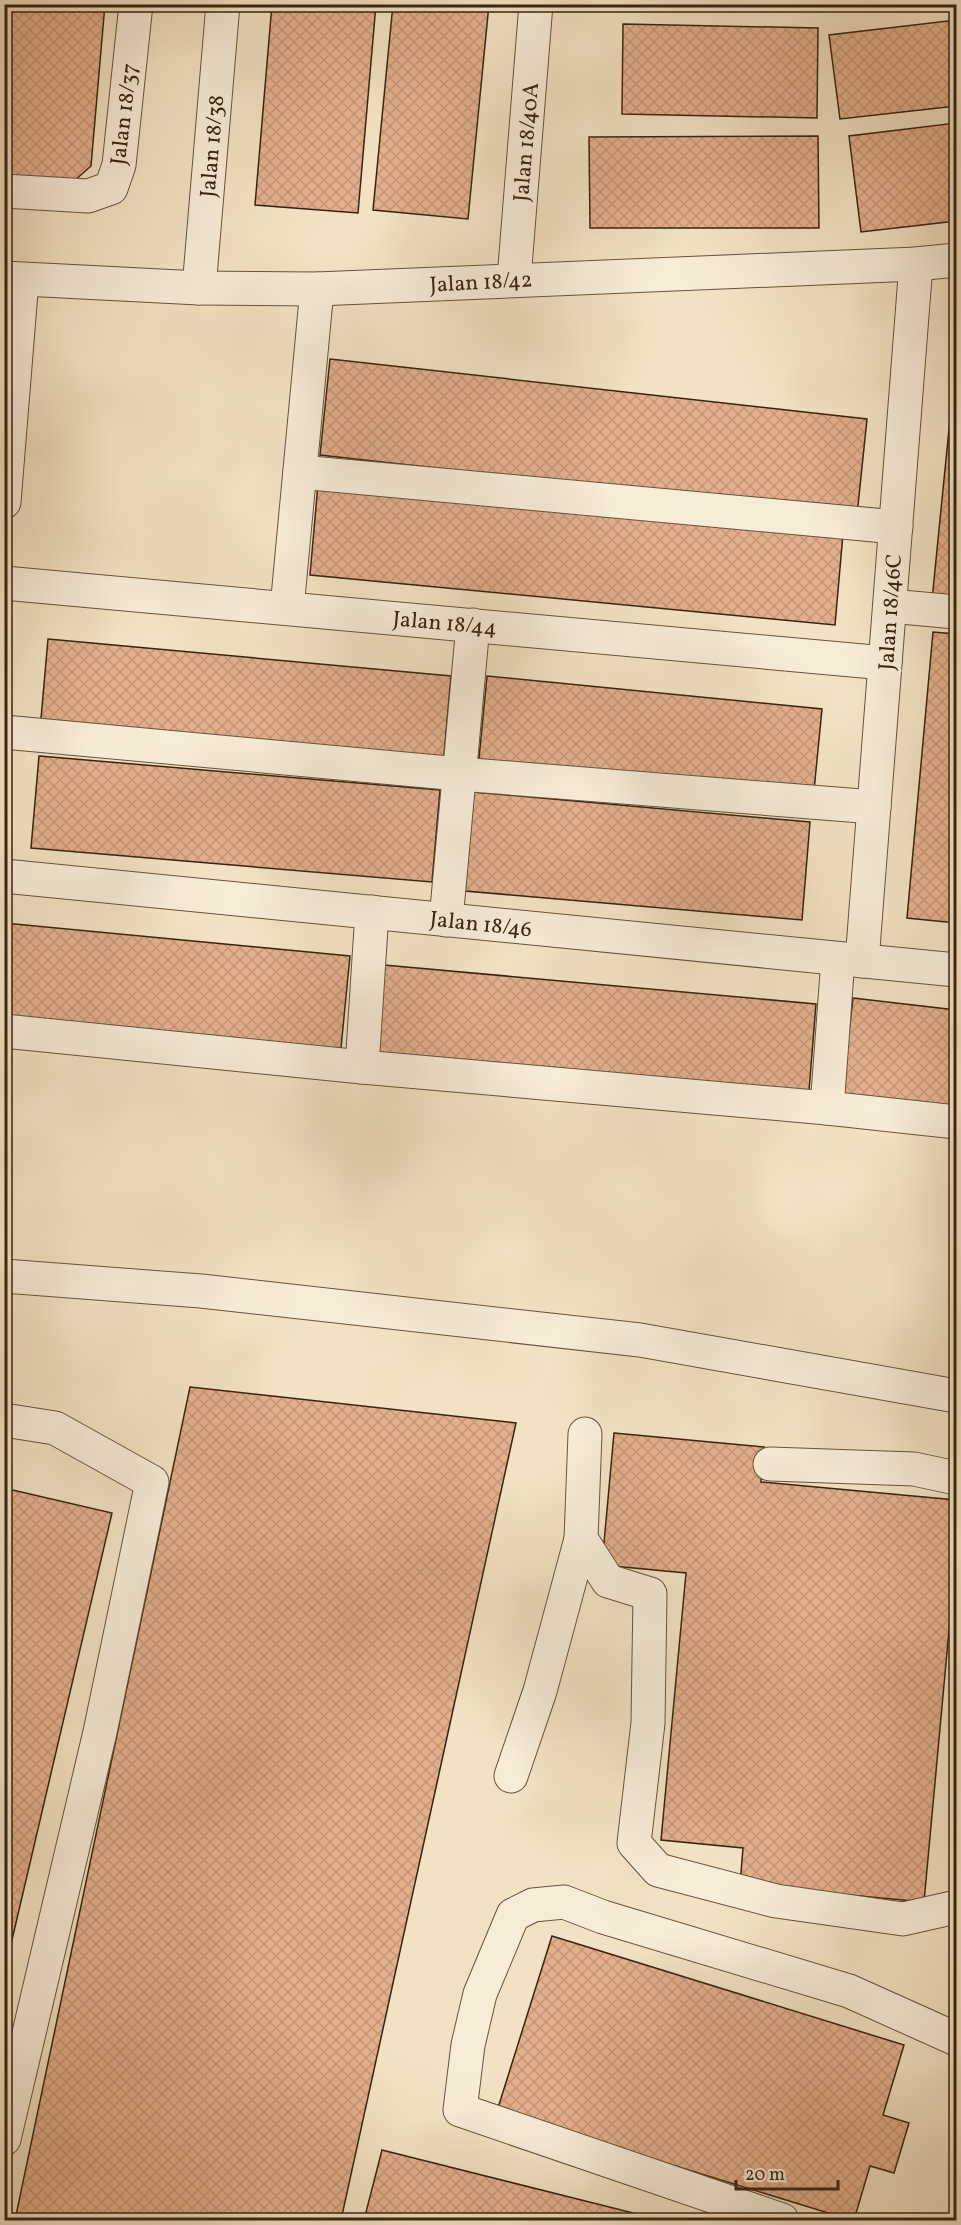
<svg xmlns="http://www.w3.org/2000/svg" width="961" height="2225" font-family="Vollkorn,serif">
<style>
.building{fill:url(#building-cross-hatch);stroke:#39230f;stroke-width:1.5}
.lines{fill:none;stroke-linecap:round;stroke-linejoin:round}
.minor-casing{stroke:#67533c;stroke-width:35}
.minor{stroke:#f7ecd8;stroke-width:33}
.labels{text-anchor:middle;stroke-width:6;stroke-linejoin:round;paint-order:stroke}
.street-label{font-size:22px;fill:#39230f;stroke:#f7ecd8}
</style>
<defs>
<pattern id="building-cross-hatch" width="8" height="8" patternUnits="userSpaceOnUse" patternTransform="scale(1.5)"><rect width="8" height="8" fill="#e3af8d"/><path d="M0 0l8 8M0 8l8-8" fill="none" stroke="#c49678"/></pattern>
</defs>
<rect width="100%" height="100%" fill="#f2e2c3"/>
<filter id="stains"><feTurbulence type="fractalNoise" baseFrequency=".00333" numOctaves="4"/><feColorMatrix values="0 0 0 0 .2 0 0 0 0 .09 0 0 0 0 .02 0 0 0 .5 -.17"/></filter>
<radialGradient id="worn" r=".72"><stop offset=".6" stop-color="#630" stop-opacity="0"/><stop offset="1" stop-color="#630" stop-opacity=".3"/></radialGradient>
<!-- building -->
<g class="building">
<polygon points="4,4 105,4 91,166 63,191 4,186"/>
<polygon points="272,4 376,4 358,213 255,205"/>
<polygon points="393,4 489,4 468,219 373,210"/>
<polygon points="956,20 956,106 840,119 829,35"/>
<polygon points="623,24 818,28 817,118 622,114"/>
<polygon points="956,123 956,221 861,232 849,136"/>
<polygon points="818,136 819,228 590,228 589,137"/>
<polygon points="330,359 867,419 857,515 320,455"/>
<polygon points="956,359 956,603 932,600"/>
<polygon points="318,484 843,534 835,625 310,575"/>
<polygon points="933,632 956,634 956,923 907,918"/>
<polygon points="48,639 451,676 443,766 40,730"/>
<polygon points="487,676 822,709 812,811 477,779"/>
<polygon points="39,756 440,790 432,882 31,848"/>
<polygon points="473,792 810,822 802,920 465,891"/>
<polygon points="4,923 350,956 340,1058 4,1026"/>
<polygon points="384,965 816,1004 808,1103 374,1064"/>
<polygon points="853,998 956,1010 956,1112 841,1099"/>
<polygon points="190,1387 516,1423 341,2220 15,2220"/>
<polygon points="614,1433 764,1447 761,1482 956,1500 956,1598 952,1598 924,1902 740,1885 743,1848 661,1840 686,1573 602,1565"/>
<polygon points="4,1488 112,1513 4,1974"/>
<polygon points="552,1936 904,2045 883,2115 909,2123 894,2173 870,2166 854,2220 851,2220 497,2111"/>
<polygon points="382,2150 661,2220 364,2220"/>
</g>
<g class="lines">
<!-- minor casing -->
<g class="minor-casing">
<g id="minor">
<polyline points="4,191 88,196 111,188 119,165 136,4"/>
<polyline points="4,278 199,288 317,289 916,264 956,260"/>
<polyline points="514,279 536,4"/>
<polyline points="199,288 223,4"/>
<polyline points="300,472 896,527"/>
<polyline points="4,502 22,280"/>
<polyline points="4,583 885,663"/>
<polyline points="890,606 956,612"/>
<polyline points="287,608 317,289"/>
<polyline points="4,732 459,774 874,807"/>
<polyline points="4,876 956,970"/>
<polyline points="446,920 473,625"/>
<polyline points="862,961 916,264"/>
<polyline points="4,1031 362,1067 827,1108 956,1122"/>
<polyline points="362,1067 372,912"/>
<polyline points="827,1108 838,959"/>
<polyline points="4,1276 201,1291 640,1340 956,1396"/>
<polyline points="4,1420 55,1428 152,1482 100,1732 4,2139"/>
<polyline points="585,1434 581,1539 608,1581 650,1594 648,1723 634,1843 658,1870 776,1901 903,1919 956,1907"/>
<polyline points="770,1464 914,1469 956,1478"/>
<polyline points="511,1776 540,1691 581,1539"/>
<polyline points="782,2220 460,2110 468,2045 480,1994 513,1915 533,1905 564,1902 603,1917 849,1991 956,2039"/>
</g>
</g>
<!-- minor -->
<use href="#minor" class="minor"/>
</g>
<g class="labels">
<!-- street labels -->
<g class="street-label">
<text transform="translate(123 114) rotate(-83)" y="8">Jalan 18/37</text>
<text transform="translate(525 142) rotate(-85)" y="8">Jalan 18/40A</text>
<text transform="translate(211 146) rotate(-85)" y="8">Jalan 18/38</text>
<text transform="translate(481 281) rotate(-3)" y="8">Jalan 18/42</text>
<text transform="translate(889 612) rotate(-86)" y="8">Jalan 18/46C</text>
<text transform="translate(445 622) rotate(5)" y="8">Jalan 18/44</text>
<text transform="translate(481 923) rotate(6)" y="8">Jalan 18/46</text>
</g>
</g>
<!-- margin -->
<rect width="961" height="2225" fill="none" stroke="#f2e2c3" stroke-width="24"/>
<rect x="6" y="6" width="949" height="2213" fill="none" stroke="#39230f" stroke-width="3"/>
<rect x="12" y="12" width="937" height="2201" fill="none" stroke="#39230f" stroke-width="1.5"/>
<!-- scale -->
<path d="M736 2180v9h102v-9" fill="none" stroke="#39230f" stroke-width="3"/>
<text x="745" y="2180" font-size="18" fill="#39230f" stroke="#f7ecd8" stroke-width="4.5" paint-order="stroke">20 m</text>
<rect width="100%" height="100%" filter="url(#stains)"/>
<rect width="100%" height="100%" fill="url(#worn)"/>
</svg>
